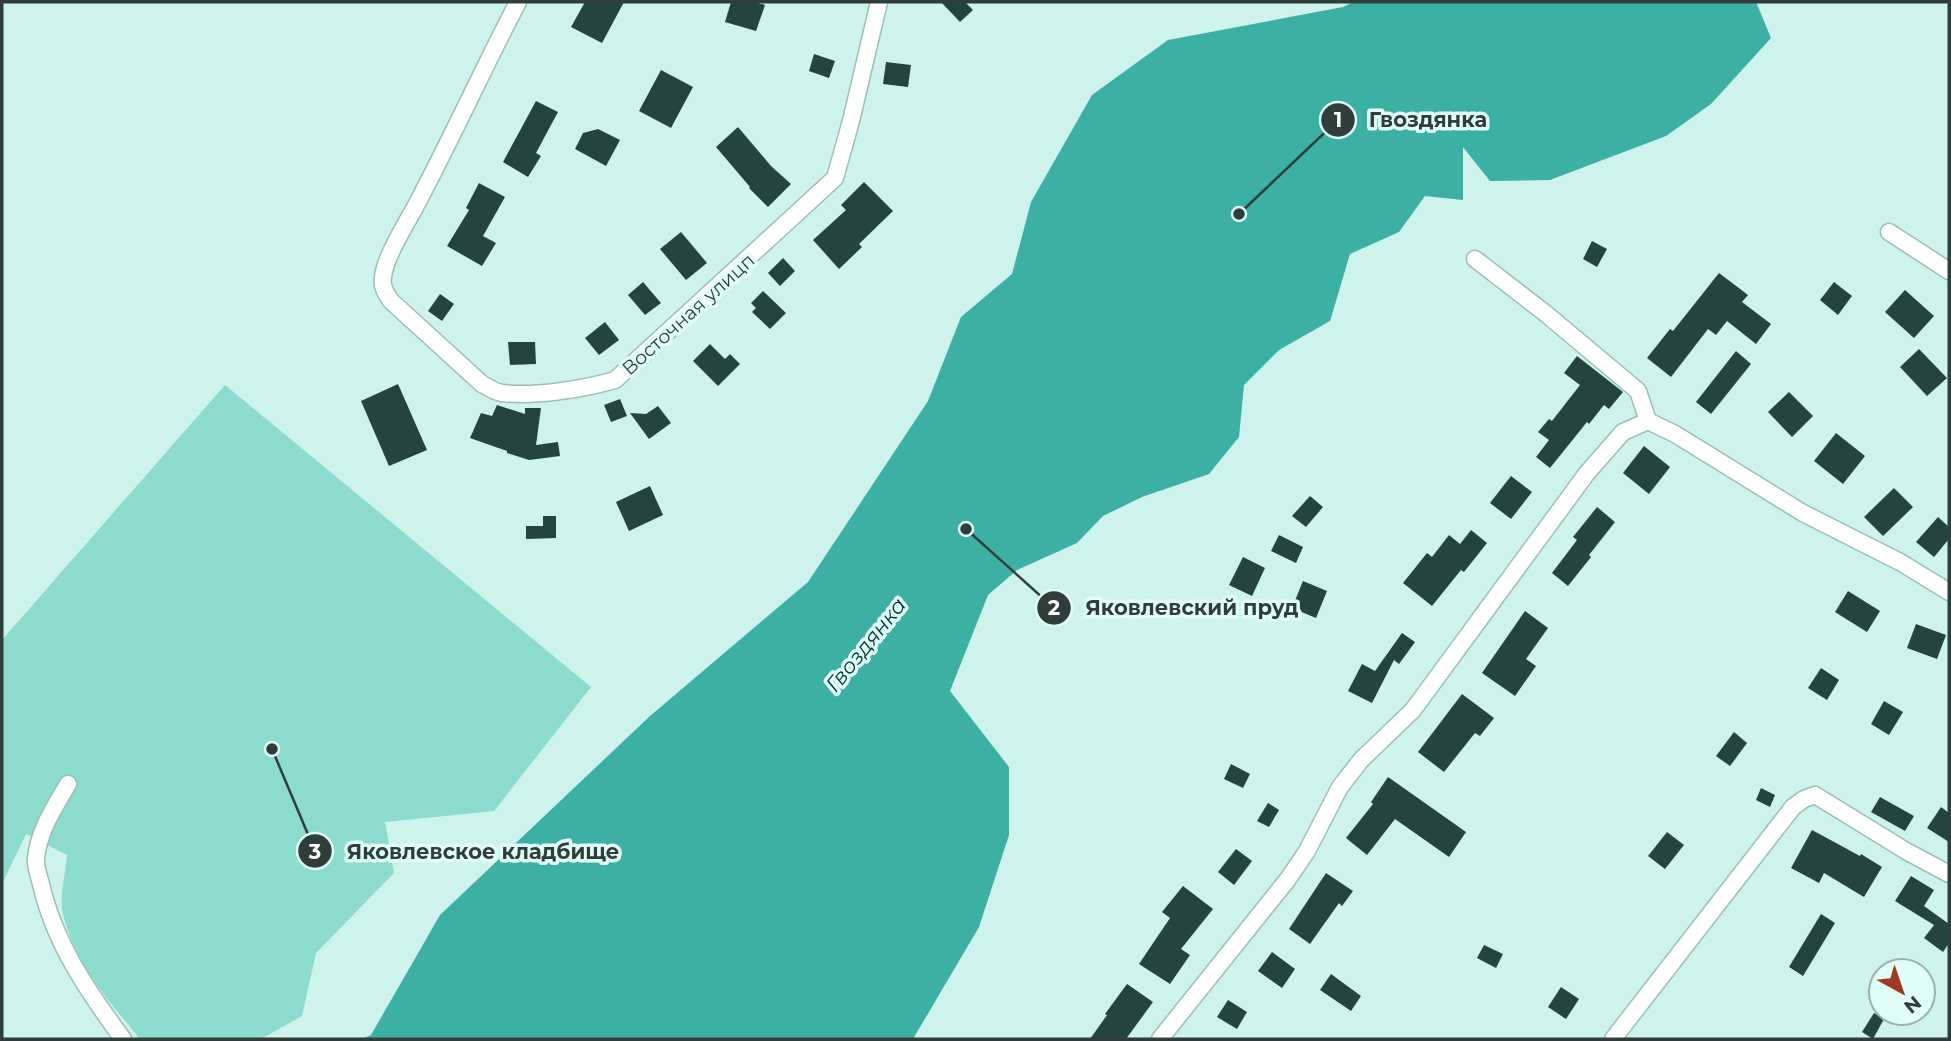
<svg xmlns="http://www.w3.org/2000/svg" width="1951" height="1041" font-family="Montserrat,sans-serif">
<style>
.green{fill:#8bdbcf}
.water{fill:#3cb0a2}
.building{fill:#254440}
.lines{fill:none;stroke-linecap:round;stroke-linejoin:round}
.minor-casing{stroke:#9bbeb8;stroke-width:19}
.minor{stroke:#fff;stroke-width:16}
.labels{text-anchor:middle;stroke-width:7;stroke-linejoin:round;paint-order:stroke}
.street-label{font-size:19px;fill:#303e3b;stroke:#e1fdf8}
.water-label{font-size:21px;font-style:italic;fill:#003530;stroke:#e1fdf8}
.leader{fill:none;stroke:#303e3b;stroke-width:2.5}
.callout-dot{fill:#303e3b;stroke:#e1fdf8;stroke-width:2.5}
.mark-label{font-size:21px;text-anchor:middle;font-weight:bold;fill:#fff}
.callout-label{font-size:21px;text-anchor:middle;font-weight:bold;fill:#303e3b;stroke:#e1fdf8;stroke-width:7;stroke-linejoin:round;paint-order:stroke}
</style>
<rect width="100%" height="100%" fill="#cef2ec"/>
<!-- green -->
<path class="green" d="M225 385 591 687 494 811 385 822 394 873 316 953 302 1016 261 1039H140C108 1000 72 960 62 909 60 895 66 870 67 855L26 834 2 884V640Z"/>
<!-- water -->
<polygon class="water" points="1353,2 1756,2 1771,38 1711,104 1666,136 1550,180 1490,181 1463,147 1463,200 1425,196 1399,232 1350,254 1330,321 1279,350 1244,385 1239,437 1209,474 1142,497 1103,516 1077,543 1017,570 988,595 950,691 1009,767 1009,835 979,927 913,1039 362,1039 371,1035 440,915 650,716 808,582 928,401 961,317 1012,274 1031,202 1092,95 1168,40 1343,7"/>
<!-- building -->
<g class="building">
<polygon points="585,2 624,2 602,43 571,27"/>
<polygon points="731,2 755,2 765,5 756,31 725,22"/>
<polygon points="941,2 965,2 973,10 960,22"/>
<polygon points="814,54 835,61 829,78 809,71"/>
<polygon points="886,62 911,65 908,87 883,84"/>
<polygon points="661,70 693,87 671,128 639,111"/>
<polygon points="536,101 558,112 536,153 541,156 528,177 503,162"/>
<polygon points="738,127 771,166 791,184 768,207 749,188 750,187 716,147"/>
<polygon points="598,129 620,140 606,166 575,149 583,133"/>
<polygon points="864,182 893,211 859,244 862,247 839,269 813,240 846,210 841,205"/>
<polygon points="479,183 505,197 483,236 496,243 482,266 447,246 469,210 466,208"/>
<polygon points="681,232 707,263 686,280 660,249"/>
<polygon points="1592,241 1607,249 1597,267 1583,259"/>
<polygon points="783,258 795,271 780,286 768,273"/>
<polygon points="1719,273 1748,295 1742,302 1771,324 1756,344 1727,321 1716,335 1708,329 1671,377 1647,358 1670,329 1673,331"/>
<polygon points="643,282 661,303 645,315 628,295"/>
<polygon points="1834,282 1852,296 1838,315 1820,300"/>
<polygon points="1905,290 1934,316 1914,338 1885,312"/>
<polygon points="763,291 786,313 770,329 752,312 756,308 751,303"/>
<polygon points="440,294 454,304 442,321 428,311"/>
<polygon points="605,322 619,340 599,355 585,338"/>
<polygon points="508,342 535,342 536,364 510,365"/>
<polygon points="710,344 725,359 730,354 740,364 718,386 693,361"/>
<polygon points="1919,349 1947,378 1927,396 1900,367"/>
<polygon points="1736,351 1751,364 1711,414 1696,402"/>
<polygon points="1577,356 1623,392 1609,409 1604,405 1589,424 1587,422 1550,468 1536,457 1549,440 1538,432 1549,419 1552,421 1580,385 1564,373"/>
<polygon points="398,384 427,450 389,466 361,401"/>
<polygon points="1789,392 1813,416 1792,437 1768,412"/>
<polygon points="620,399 627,416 611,422 604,405"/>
<polygon points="497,405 525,414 525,408 541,408 536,445 558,442 560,456 529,460 507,453 507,451 470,438 481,413 492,416"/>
<polygon points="658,406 671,423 649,439 630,413 646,414"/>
<polygon points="1836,433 1865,456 1843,484 1814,461"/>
<polygon points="1644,446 1670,467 1649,494 1623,473"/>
<polygon points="1511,476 1532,492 1511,519 1490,503"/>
<polygon points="650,486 663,515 629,531 616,502"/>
<polygon points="1894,488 1913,507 1883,536 1864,517"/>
<polygon points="1310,496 1323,507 1306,527 1292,516"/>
<polygon points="1597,507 1615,522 1589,555 1591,557 1568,586 1552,573 1577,540 1573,537"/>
<polygon points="543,516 556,516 556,538 526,539 526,526 543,526"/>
<polygon points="1938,517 1949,527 1949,539 1934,557 1916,542"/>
<polygon points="1471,530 1487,543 1464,572 1461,570 1432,606 1403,583 1427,553 1432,557 1449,535 1460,544"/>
<polygon points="1279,535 1303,547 1296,563 1271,551"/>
<polygon points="1243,557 1265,568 1252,596 1229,585"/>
<polygon points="1303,581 1327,591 1316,618 1292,608"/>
<polygon points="1848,591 1880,611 1867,632 1835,612"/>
<polygon points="1525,611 1548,628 1526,659 1536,666 1515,696 1482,673"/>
<polygon points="1916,624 1946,635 1937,659 1907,648"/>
<polygon points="1402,633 1415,642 1399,664 1394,660 1372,703 1348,691 1362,664 1375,671"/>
<polygon points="1821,668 1839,680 1827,700 1808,688"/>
<polygon points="1462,694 1494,718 1480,736 1475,733 1444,772 1418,752"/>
<polygon points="1884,701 1903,712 1889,735 1871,724"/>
<polygon points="1734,732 1747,743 1730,766 1716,756"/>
<polygon points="1231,764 1250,774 1243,788 1224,779"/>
<polygon points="1388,777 1466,832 1449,857 1395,819 1367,855 1346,838 1373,804 1371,802"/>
<polygon points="1761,788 1775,795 1770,807 1756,800"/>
<polygon points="1880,797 1914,816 1905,831 1871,812"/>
<polygon points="1268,803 1279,810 1269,827 1257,821"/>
<polygon points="1941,807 1949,813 1949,842 1927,828"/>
<polygon points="1812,830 1860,856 1861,854 1882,867 1864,897 1824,873 1819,883 1791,868"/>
<polygon points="1667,832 1684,845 1665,869 1648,856"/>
<polygon points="1236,849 1252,861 1234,885 1218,872"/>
<polygon points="1326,873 1353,891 1342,906 1339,903 1310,944 1289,929"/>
<polygon points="1911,876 1934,890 1924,906 1949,924 1949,943 1943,952 1924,938 1934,925 1895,901"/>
<polygon points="1183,886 1213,909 1181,949 1190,955 1170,984 1139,964 1170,918 1162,912"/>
<polygon points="1821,914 1835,923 1803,976 1789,967"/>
<polygon points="1484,945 1503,954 1496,968 1477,958"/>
<polygon points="1272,952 1295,969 1282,988 1258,971"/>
<polygon points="1331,974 1361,996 1351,1011 1320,990"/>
<polygon points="1127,984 1153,1002 1126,1039 1090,1039 1107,1015 1105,1014"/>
<polygon points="1561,987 1579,999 1566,1019 1548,1007"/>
<polygon points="1228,1000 1247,1012 1237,1029 1217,1017"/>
<polygon points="1874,1013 1884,1019 1873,1039 1862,1032"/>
</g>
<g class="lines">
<!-- minor casing -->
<g class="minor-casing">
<g id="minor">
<path d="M518 2C485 65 455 131 422 194 412 215 385 255 383 277 381 286 386 294 391 301L482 384C488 387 495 392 502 393 534 397 584 389 615 380L835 178 851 121 879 2"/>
<polyline points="1889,232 1949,271"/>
<polyline points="1475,259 1545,313 1638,391 1648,421"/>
<path d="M68 784C54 808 39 830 36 858 35 866 39 876 41 884 54 942 88 992 123 1039"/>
<polyline points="1160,1039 1288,879 1307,851 1340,787 1361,760 1413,710 1587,473 1623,432 1648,421 1675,434 1803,513 1900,562 1949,592"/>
<polyline points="1613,1039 1793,807 1804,799 1815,795 1906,851 1949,874"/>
</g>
</g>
<!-- minor -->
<use href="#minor" class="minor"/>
</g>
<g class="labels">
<!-- street labels -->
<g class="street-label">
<text transform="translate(688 314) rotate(-42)" y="7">Восточная улицп</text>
</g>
<!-- water labels -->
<g class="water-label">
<text transform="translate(866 645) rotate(-51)" y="7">Гвоздянка</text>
</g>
</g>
<!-- callouts -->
<path class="leader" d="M1239 214L1338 120M966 529L1054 608M272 749L315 851"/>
<g class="callout-dot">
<circle cx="1239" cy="214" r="7"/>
<circle cx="966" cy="529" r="7"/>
<circle cx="272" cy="749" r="7"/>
<circle cx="1338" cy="120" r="18"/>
<circle cx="1054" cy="608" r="18"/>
<circle cx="315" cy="851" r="18"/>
</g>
<g class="mark-label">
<text x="1338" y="127">1</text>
<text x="1054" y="615">2</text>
<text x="315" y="859">3</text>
</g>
<g class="callout-label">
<text x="1428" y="127">Гвоздянка</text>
<text x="1192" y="615">Яковлевский пруд</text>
<text x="483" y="859">Яковлевское кладбище</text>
</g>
<!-- border -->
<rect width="1951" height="1041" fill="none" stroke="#303e3b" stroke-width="7"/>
<!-- north arrow -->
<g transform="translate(1902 992) rotate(140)"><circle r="33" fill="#e1fdf8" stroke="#9ab1ac" stroke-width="2"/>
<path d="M0-5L12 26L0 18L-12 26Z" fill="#a13821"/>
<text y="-10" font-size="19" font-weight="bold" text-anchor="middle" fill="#303e3b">N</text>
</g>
</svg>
